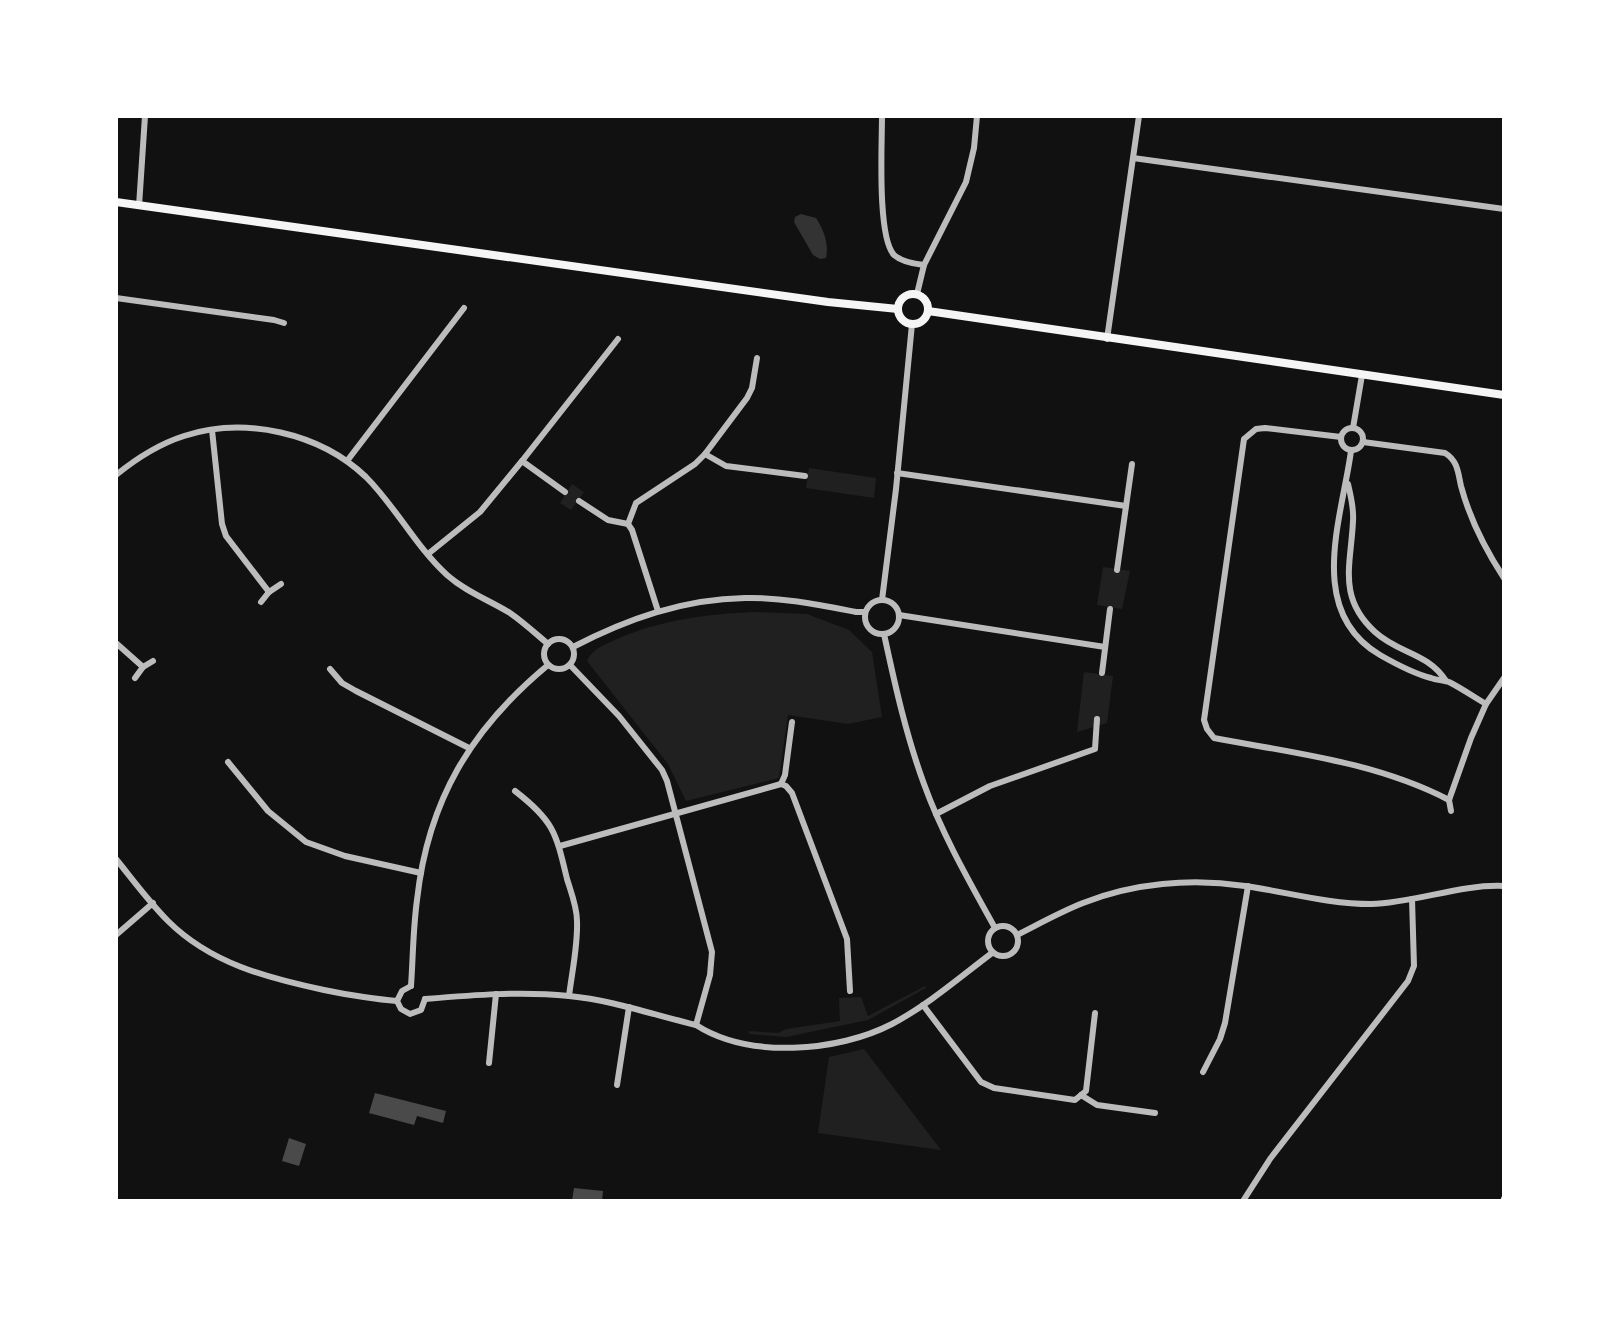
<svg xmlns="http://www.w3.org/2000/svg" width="1620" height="1317" font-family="Lato,sans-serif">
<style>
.green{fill:#202020}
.water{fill:#333}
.building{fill:#4a4a4a}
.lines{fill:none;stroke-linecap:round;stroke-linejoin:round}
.path{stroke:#f5f5f5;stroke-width:2}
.minor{stroke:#bcbcbc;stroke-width:6}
.secondary{stroke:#f5f5f5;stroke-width:8}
</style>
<rect width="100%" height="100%" fill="#111"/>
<!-- green -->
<g class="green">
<polygon points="809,468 876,478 874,498 806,488"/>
<polygon points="572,484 584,492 571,510 560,503"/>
<polygon points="1103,567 1130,571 1122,609 1097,605"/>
<path d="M754 612 807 614 849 630 872 652 882 717 848 724 788 715 779 778 686 801 668 764 587 661C593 648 604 645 617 639 661 620 706 614 754 612Z"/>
<polygon points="1084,672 1113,676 1107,723 1077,732"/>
<polygon points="925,986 926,988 868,1020 786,1037 749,1034 749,1031 778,1033 786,1029 840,1021 839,998 861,997 868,1016"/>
<polygon points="864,1049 941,1150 818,1133 829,1057"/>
</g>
<!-- water -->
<path class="water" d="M801 214 816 218C824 230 829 244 826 258L820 259 813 255 794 222 795 217Z"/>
<!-- building -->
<g class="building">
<polygon points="375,1093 446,1111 443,1123 417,1116 414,1125 369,1113"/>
<polygon points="289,1138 306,1144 299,1166 282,1161"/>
<polygon points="574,1188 603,1191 602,1201 572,1201"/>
</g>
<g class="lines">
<!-- path -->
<polyline class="path" points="1501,1201 1504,1194"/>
<!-- minor -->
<g class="minor">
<path d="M882 116C882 143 877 237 894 255 902 262 914 264 924 265"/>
<polyline points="1133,158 1504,209"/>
<polyline points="139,206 145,116"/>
<polyline points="917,294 924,265 966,182 974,148 977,116"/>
<polyline points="116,298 274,320 284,323"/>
<polyline points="1107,339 1139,116"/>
<circle cx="1352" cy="439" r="11"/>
<polyline points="1353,428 1362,375"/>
<polyline points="212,430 222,524 226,536 269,592"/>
<path d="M1341 437 1265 428 1256 429 1244 439 1204 720 1207 729 1214 738C1293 753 1376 762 1449 800"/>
<path d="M1363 442 1445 453C1458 461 1458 473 1461 486 1470 520 1485 549 1504 578"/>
<path d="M1351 451C1342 518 1305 611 1380 655 1394 663 1415 674 1431 678 1436 680 1443 680 1449 682 1461 688 1474 697 1486 704"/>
<polyline points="705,454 726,466 805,476"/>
<polyline points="347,461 464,308"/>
<polyline points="522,461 565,492"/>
<polyline points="897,473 1126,506"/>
<path d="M116 475C137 458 159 444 184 436 245 416 320 433 366 477 396 507 416 547 447 575 466 592 489 600 510 613 523 622 535 633 548 644"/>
<path d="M1348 484C1351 497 1354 508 1353 521 1351 565 1337 597 1375 632 1399 654 1427 652 1446 681"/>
<polyline points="579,501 608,520 628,524"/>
<polyline points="428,554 480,512 522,461 618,339"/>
<polyline points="1117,570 1132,464"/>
<circle cx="882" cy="617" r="17"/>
<polyline points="882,600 896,489 912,324"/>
<polyline points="261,602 269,592 281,584"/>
<polyline points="658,611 632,530 628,524 636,503 695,464 705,454 747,398 752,388 757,358"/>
<polyline points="899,615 1105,647"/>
<path d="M884 634C895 685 906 735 924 784 942 834 969 881 995 928"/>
<circle cx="559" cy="654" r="15"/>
<polyline points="116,643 143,667"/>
<path d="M573 647C627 619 683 599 745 598 782 597 820 605 856 612H865"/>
<polyline points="570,665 619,716 662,770 667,781 712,952 710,975 696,1025"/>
<polyline points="330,669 342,683 356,691 469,748"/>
<polyline points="1102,673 1110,609"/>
<polyline points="135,678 143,667 153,661"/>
<polyline points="228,762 268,811 306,842 345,856 421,873"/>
<polyline points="781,784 785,775 792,722"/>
<path d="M515 791C554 821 556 833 567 879 571 892 577 907 577 921 578 945 572 972 569 996"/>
<polyline points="1451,811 1449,800 1471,738 1486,704 1504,678"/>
<polyline points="936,814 990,786 1095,749 1097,719"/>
<polyline points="560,846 781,784 786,786 792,793 847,939 850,991"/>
<path d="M116 859C133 880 149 902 168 921 210 963 267 978 324 990 349 995 372 999 397 1001"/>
<circle cx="1003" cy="941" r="15"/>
<polyline points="116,935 153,903"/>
<path d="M1017 935C1039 924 1060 912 1083 903 1133 883 1191 878 1245 886 1287 892 1328 904 1371 904 1416 903 1459 884 1504 886"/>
<path d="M411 986C413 958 413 929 417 900 428 800 471 729 548 665"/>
<path d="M425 999C473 995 521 991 569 996 612 1000 654 1015 696 1025 749 1059 838 1052 892 1024 928 1005 960 977 992 953"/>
<polyline points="397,1001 401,1009 410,1014 421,1010 425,999"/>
<polyline points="397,1001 402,991 411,986"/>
<polyline points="923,1005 981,1082 994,1088 1075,1100 1086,1091 1095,1013"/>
<polyline points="489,1063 496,994"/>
<polyline points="1203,1072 1220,1039 1225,1023 1248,886"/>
<polyline points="617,1085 629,1007"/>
<polyline points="1081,1095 1097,1105 1155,1113"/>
<polyline points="1243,1201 1270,1159 1408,981 1414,966 1412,899"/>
</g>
<!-- secondary -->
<g class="secondary">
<polyline points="116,202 828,302 898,309"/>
<circle cx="913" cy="309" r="15"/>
<polyline points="928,311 1504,395"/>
</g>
</g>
<!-- border -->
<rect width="1620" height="1317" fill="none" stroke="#ffffff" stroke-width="236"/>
</svg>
